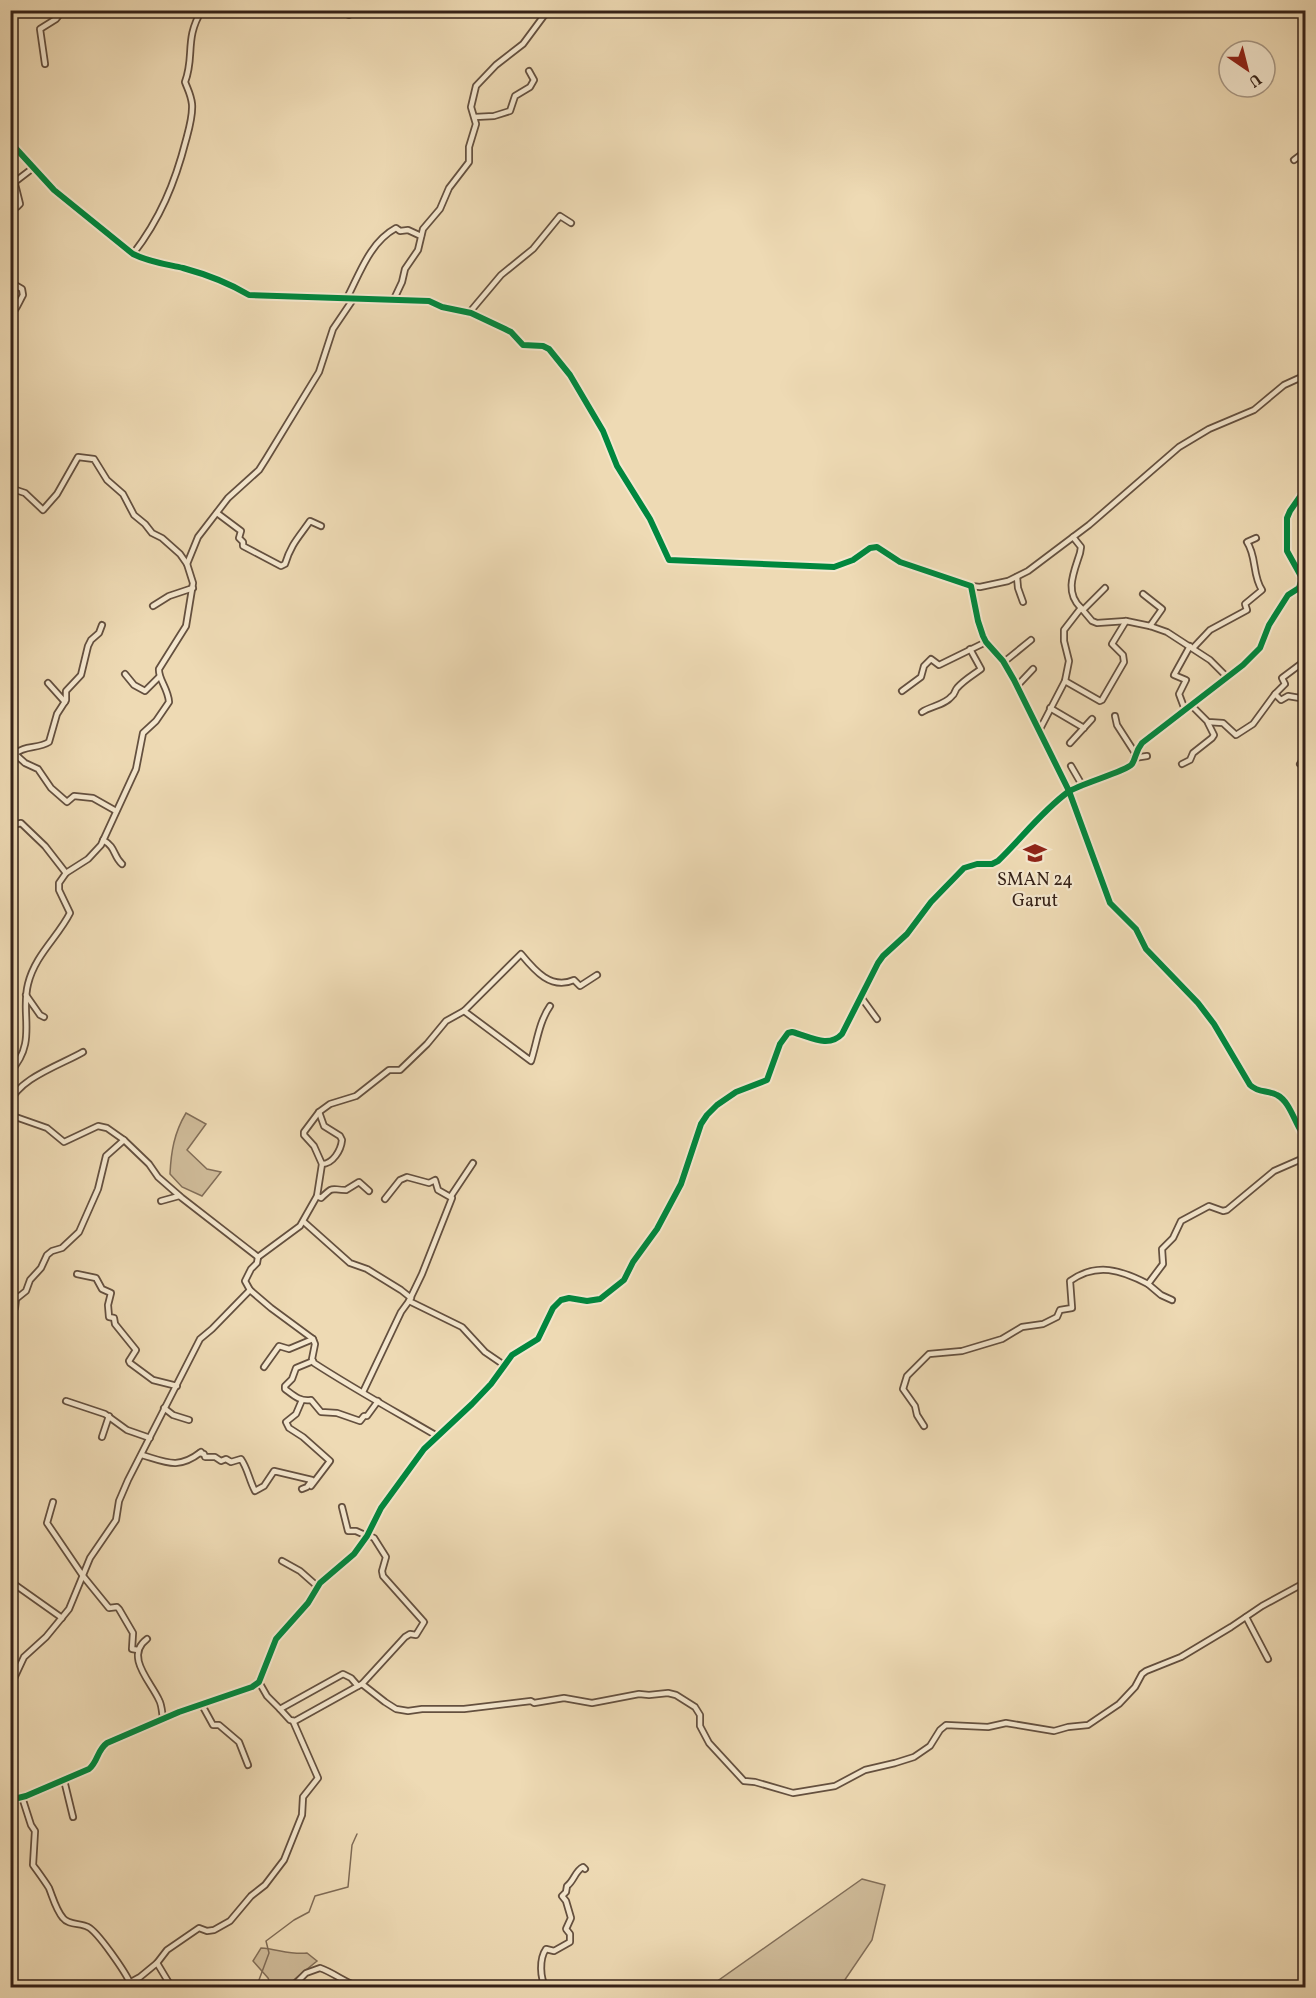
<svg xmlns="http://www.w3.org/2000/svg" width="1316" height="1998" font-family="Vollkorn,serif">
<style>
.green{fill:#cfbb99;stroke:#826e58;stroke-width:1.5}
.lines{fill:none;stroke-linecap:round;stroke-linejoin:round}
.stream{stroke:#7f6b56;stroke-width:1.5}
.minor-casing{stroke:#64503f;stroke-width:8}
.minor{stroke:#f4e7ce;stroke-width:4.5}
.cycleway-casing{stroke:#f4e7ce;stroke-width:10}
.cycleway{stroke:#00873e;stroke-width:6}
.labels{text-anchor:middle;stroke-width:4.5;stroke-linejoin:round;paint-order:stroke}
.poi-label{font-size:18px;fill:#362218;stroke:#f4e7ce}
</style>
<rect width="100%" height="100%" fill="#eedab4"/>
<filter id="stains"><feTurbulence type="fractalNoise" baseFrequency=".00333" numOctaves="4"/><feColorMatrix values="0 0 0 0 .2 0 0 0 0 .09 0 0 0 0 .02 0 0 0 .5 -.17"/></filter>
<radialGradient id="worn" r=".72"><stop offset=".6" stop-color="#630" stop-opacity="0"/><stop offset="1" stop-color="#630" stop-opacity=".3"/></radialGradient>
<!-- green -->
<g class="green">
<path d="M186 1113 206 1124 187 1150 207 1169 221 1172 202 1196 182 1187 170 1174C171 1152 174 1133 186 1113Z"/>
<polygon points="862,1879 885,1885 872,1940 840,1987 709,1987"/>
<path d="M261 1948C277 1949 291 1955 307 1953L317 1961 285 1987H272L268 1978 253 1961Z"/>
</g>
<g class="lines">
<!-- stream -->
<polyline class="stream" points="256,1988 269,1953 266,1941 294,1920 309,1912 315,1896 348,1887 352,1845 357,1834"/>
<!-- minor casing -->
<g class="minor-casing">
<g id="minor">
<polyline points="348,10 349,15"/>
<polyline points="45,64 40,29 56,19 63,10"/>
<polyline points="475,117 494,116 510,111 515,96 530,87 534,80 529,71"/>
<path d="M10 142 54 190 133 254C149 262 165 264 183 268 205 274 229 283 249 295L429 301 442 307 471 313 505 329 511 332 523 345 543 346 549 349 570 375 603 431 617 466 650 519 669 560 834 567 853 560 870 548 877 547 900 562 971 586 978 621 983 636 986 642 1003 661 1014 680 1069 791 1110 903 1136 929 1146 949 1198 1003 1214 1024 1250 1085C1258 1093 1268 1090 1277 1095 1289 1101 1294 1120 1301 1131L1306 1136"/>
<polyline points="1294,160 1306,151"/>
<polyline points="10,208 17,207 20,204 15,184 16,181 33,168"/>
<path d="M133 254C160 219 175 183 186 140 189 129 193 116 192 104 191 95 188 90 185 82 195 56 184 39 202 10"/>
<path d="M10 282 22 289 23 295C19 302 16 311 10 316"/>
<path d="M347 298C360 273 370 242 396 228L400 231 408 230 421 236"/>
<polyline points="394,299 402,282 405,269 418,250 423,229 440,209 449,188 469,162 469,147 476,124 471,107 476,86 496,65 523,44 543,17 550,10"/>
<polyline points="469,313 501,275 533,249 560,216 571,223"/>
<polyline points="10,333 10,337"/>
<polyline points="10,488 25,493 43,510 57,494 78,457 94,459 107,480 123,494 134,515 145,524 152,533 162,538 180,554 187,564"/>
<path d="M217 513 241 531 239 538 243 542V546L281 566 285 564C291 544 299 537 310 521L321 526"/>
<path d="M1073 537 1081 547 1080 553C1074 572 1064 592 1081 608"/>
<polyline points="1017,577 1018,588 1023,602"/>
<polyline points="971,586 980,587 1008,581 1028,571 1089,525 1179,447 1209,429 1254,410 1284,385 1306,375"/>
<polyline points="1143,594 1162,609 1150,626"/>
<polyline points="153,606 169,596 193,588"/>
<polyline points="1083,610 1105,588"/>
<path d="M102 625 99 633 91 640 88 646 81 675 66 691V700L57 714 49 742C38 749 24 745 15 754L25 763 38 769 51 788 67 802 74 796 93 798 116 811"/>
<path d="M1193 648 1210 630 1247 610 1245 604 1262 590C1252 575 1257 557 1247 542L1256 538"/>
<polyline points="1004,662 1031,640"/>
<polyline points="125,674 134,685 145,691 159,677"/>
<polyline points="1065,681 1100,701 1102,700 1124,662 1123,655 1112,644 1126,621"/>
<polyline points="48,683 65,702"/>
<polyline points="1017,686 1033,669"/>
<polyline points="902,691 921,677 924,666 931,659 939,665 986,642"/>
<polyline points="1275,694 1285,684 1282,678 1306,660"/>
<polyline points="1191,705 1208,722 1223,723 1236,735 1253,724 1275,694 1281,700 1288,696 1306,699"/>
<polyline points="1050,708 1084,728"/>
<polyline points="1185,710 1179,694 1186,680 1174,675 1190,646"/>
<path d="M922 712C931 706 945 705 952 696 955 694 955 690 957 688 964 680 973 675 981 669L970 649"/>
<polyline points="1115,716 1117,725 1135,753"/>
<polyline points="1039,731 1065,681 1069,661 1064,641 1064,630 1081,608 1092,621 1097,623 1126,621 1150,626 1167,632 1210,660 1227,677"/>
<polyline points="1070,743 1092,719"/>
<polyline points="1134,758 1147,756"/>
<polyline points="1182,764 1190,760 1193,753 1212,738 1214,735 1208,723"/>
<polyline points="1300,764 1306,754"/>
<polyline points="1071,766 1082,785"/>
<polyline points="10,824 13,825 21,823 45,846 66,873"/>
<path d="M103 840C116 847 113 856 122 864"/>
<polyline points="26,995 40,1015 44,1017"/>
<polyline points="861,997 877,1019"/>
<path d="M464 1011 531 1061C537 1042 539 1022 550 1006"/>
<path d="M10 1072C38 1042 20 1015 28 984 35 955 58 937 70 913L59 890V883L66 873 88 859 101 845 136 769 143 733 156 721 169 702C168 688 158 679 159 669L186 626 193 583 187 564 198 537 228 498 259 470 266 459 319 372 333 329 354 298"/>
<path d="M10 1104C16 1079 63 1064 83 1052"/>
<path d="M319 1112 324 1126 340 1136 342 1140C341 1150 333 1164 322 1164"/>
<polyline points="10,1115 47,1128 64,1142 98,1126 107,1128 124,1140 149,1164 158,1177 182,1198 258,1257 257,1263 251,1269 245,1281 250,1290"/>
<path d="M317 1196 321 1198C335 1185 330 1190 346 1190L359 1182 369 1191"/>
<polyline points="451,1196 473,1163"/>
<polyline points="385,1199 400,1180 407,1177 429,1183 435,1180 438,1190 452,1198 422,1274 409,1301 462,1327 485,1352 504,1365"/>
<polyline points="161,1201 179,1196"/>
<polyline points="304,1222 350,1263 367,1269 401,1290 411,1298"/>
<path d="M258 1257 300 1226 317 1196 322 1164 314 1146 304 1135V1132L319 1112 330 1104 356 1096 389 1070H400L427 1044 446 1021 464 1011 521 954C535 971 551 990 574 980L580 986 597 975"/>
<polyline points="77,1274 96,1278 102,1289 111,1293 108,1305 109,1317 114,1318 115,1324 136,1350 129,1361 130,1363 153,1380 177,1386"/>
<polyline points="1148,1284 1161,1295 1172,1300"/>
<polyline points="10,1314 15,1308 16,1299 26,1291 30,1280 41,1268 47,1255 52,1251 62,1248 79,1232 98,1189 106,1156 124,1140"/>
<path d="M313 1361 296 1368 292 1379 285 1386V1389C293 1395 300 1402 311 1400L321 1412 337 1413 360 1421 364 1416H367L378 1401"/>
<polyline points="264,1367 279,1346 289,1349 313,1339"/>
<polyline points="363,1392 401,1312 409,1301"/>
<polyline points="302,1400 296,1414 286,1422 289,1428 303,1437 330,1461 311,1486"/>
<polyline points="66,1401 105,1414 127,1430 150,1438"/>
<polyline points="164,1408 173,1415 189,1420"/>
<path d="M924 1426 917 1415 915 1406 903 1389 907 1376 929 1354 962 1351 1002 1339 1022 1327 1043 1324 1057 1317 1060 1310 1072 1308 1070 1281C1097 1262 1121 1270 1148 1284L1163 1264 1162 1249 1173 1238 1181 1221 1209 1206 1223 1211 1227 1210 1274 1171 1306 1157"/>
<polyline points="102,1437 109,1416"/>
<path d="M200 1453 204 1454 205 1457H215L221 1461 226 1459 231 1462 241 1459C248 1469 249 1480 255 1491L264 1486 274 1471 312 1480 307 1487 302 1489"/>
<path d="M142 1455C166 1462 178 1470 201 1452"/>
<polyline points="53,1502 47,1523 83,1576 109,1608 117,1607 119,1609 133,1633 132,1649 138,1650"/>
<polyline points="342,1507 348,1531 356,1531 367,1536"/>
<polyline points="282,1561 300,1571 317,1586"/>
<polyline points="14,1584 62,1618"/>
<polyline points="1246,1617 1268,1659"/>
<path d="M147 1639C124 1656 151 1682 159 1700 162 1705 162 1713 163 1719"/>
<polyline points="259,1682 267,1696 280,1709 343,1674 351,1678 358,1686 362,1684 385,1702 396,1709 408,1711 422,1709 464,1709 531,1701 534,1703 564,1698 592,1703 639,1694 649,1695 668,1693 676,1695 695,1707 700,1715 700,1726 709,1743 744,1781 755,1782 793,1793 835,1786 865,1770 895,1763 914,1757 930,1746 940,1730 946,1725 988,1727 1006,1723 1054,1731 1068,1727 1088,1725 1119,1704 1135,1687 1142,1674 1146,1671 1181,1657 1231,1627 1262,1606 1306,1582"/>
<polyline points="362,1684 405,1637 410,1634 416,1635 424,1622 383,1576 382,1571 386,1557 374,1538 368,1535"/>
<path d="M10 1687 24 1657 46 1637 69 1609 90 1558 116 1520 119 1501 128 1480 200 1339 212 1329 250 1290 271 1308 313 1339 315 1344 312 1359 314 1363C354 1389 396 1412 437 1436"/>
<polyline points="202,1705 213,1725 219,1725 239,1742 248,1765"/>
<polyline points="280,1709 290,1720 295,1721 358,1686"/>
<polyline points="64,1780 73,1817"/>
<path d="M22 1797 31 1825 35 1831 33 1865C38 1872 44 1880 49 1888 53 1898 56 1910 63 1918 68 1925 81 1923 88 1927 98 1932 126 1973 130 1983"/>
<path d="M10 1800 26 1796 89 1769C98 1762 97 1750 107 1743L179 1712 252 1687 259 1682 276 1639 308 1603 320 1583 354 1554 367 1536 381 1508 424 1449 472 1404 491 1384 512 1355 538 1339 553 1308 561 1300 569 1298 587 1301 600 1299 624 1280 633 1262 657 1229 681 1184 701 1124 707 1115 717 1105 736 1092 767 1080 780 1044 788 1033 792 1032C809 1036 828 1049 842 1034L878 963 883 956 907 934 931 902 964 868 977 864H992L998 861C1021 839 1042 811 1068 792 1080 784 1127 771 1132 764 1136 758 1135 752 1142 743L1243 665 1260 648 1269 625 1288 595 1299 588 1302 578 1287 551V518L1290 511 1306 488"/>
<polyline points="157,1963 167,1950 199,1928 207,1931 214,1930 230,1921 251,1896 265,1885 284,1860 302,1815 303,1797 318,1778 293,1721"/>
<polyline points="120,1988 140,1977 157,1963 172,1988"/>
<path d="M291 1988 306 1973 320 1968C335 1973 351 1987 364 1988"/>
<path d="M546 1988C540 1978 539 1959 546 1949L554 1951 570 1942V1934L566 1929 571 1918 566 1901 562 1896 566 1892 567 1886C574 1881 575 1871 583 1867L585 1869"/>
</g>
</g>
<!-- minor -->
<use href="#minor" class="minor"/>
<!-- cycleway casing -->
<g class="cycleway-casing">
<g id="cycleway">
<path d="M10 142 54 190 133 254C149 262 165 264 183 268 205 274 229 283 249 295L429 301 442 307 471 313 505 329 511 332 523 345 543 346 549 349 570 375 603 431 617 466 650 519 669 560 834 567 853 560 870 548 877 547 900 562 971 586 978 621 983 636 986 642 1003 661 1014 680 1069 791 1110 903 1136 929 1146 949 1198 1003 1214 1024 1250 1085C1258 1093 1268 1090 1277 1095 1289 1101 1294 1120 1301 1131L1306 1136"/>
<path d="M10 1800 26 1796 89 1769C98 1762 97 1750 107 1743L179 1712 252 1687 259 1682 276 1639 308 1603 320 1583 354 1554 367 1536 381 1508 424 1449 472 1404 491 1384 512 1355 538 1339 553 1308 561 1300 569 1298 587 1301 600 1299 624 1280 633 1262 657 1229 681 1184 701 1124 707 1115 717 1105 736 1092 767 1080 780 1044 788 1033 792 1032C809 1036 828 1049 842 1034L878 963 883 956 907 934 931 902 964 868 977 864H992L998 861C1021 839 1042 811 1068 792 1080 784 1127 771 1132 764 1136 758 1135 752 1142 743L1243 665 1260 648 1269 625 1288 595 1299 588 1302 578 1287 551V518L1290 511 1306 488"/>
</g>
</g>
<!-- cycleway -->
<use href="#cycleway" class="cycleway"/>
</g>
<!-- icons -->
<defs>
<g id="school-bare" transform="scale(1.8)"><path d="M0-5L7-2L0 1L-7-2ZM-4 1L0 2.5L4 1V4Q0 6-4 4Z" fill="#8f2418" stroke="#f4e7ce" stroke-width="2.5" paint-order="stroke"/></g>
</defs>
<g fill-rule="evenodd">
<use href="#school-bare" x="1035" y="853"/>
</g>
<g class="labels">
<!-- poi labels -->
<g class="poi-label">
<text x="1035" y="885">SMAN 24<tspan x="1035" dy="21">Garut</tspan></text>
</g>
</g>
<!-- margin -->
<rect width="1316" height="1998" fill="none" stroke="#eedab4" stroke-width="36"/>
<rect x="12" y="12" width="1292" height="1974" fill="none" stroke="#362218" stroke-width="3"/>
<rect x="18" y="18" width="1280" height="1962" fill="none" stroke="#362218" stroke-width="1.5"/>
<!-- north arrow -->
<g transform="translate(1247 69) rotate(145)"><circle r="28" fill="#f4e7ce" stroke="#a89885" stroke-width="1.5"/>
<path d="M0-4.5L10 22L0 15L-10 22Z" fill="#8f2418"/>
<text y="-9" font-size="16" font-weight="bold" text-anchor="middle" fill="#362218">U</text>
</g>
<rect width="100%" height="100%" filter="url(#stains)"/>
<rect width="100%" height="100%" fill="url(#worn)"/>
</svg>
